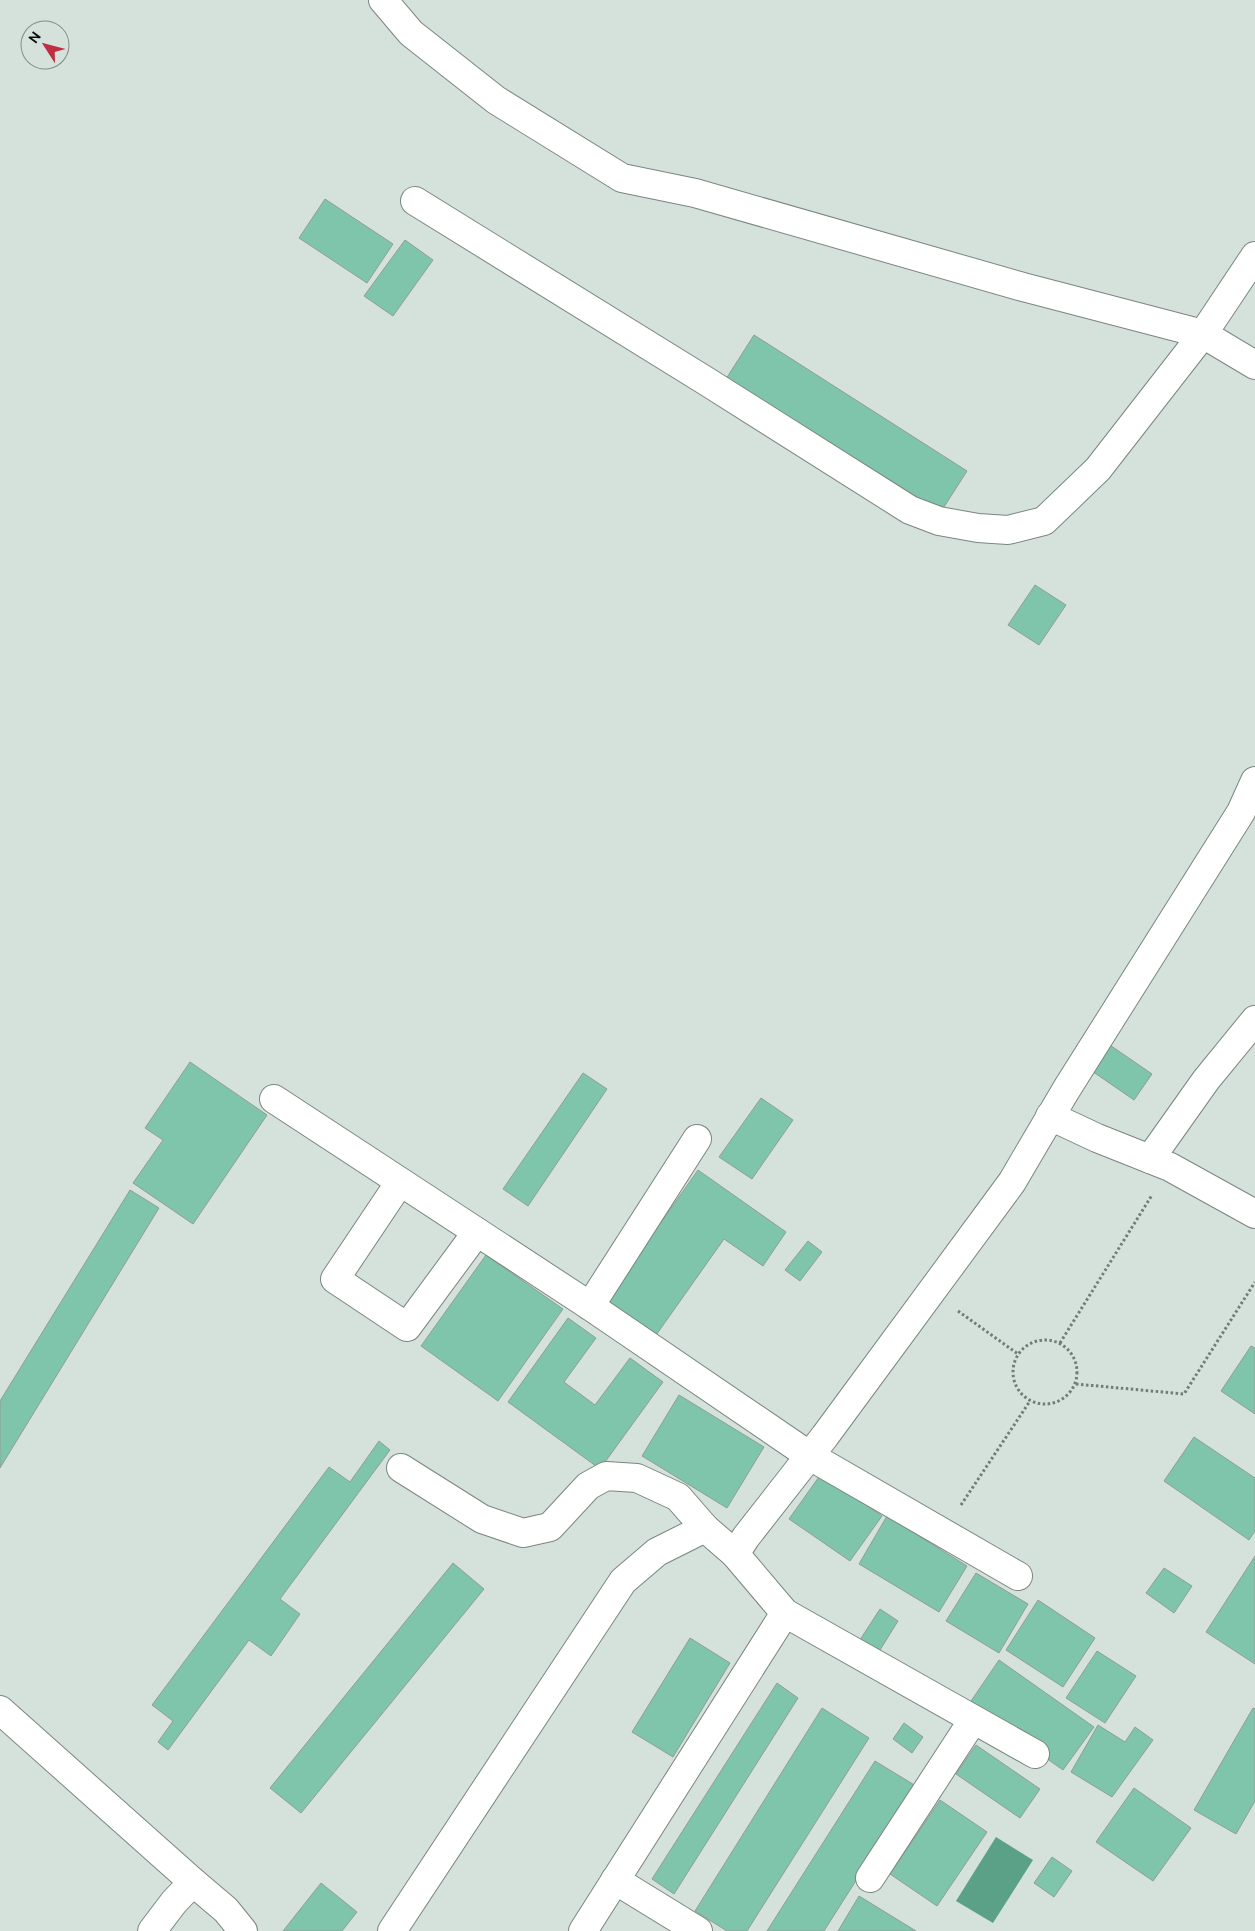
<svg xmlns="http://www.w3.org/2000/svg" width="1255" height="1931" font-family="Ubuntu,sans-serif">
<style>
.water{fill:#5ba188}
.building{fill:#7fc5ab;stroke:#909d98}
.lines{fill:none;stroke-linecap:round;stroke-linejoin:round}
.minor-casing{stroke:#7a8681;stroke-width:30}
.path{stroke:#737c78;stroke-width:3;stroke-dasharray:2.5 2.5;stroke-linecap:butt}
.minor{stroke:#fff;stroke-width:28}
</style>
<rect width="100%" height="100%" fill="#d5e2dc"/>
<!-- water -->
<polygon class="water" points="996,1837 1033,1860 993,1923 956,1901"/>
<!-- building -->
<g class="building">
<polygon points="325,199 393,244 367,283 299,238"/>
<polygon points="405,240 433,260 393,316 364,296"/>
<polygon points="754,335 967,471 937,518 724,382"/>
<polygon points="1035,585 1066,605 1039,645 1008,625"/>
<polygon points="1107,1043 1152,1074 1134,1100 1089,1069"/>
<polygon points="190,1062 267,1115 193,1224 133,1183 163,1140 145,1128"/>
<polygon points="583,1073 607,1089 528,1206 503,1189"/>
<polygon points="761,1098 793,1120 752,1179 719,1157"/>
<polygon points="698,1170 786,1232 763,1266 724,1239 654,1338 604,1303"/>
<polygon points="130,1190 159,1208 0,1468 0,1401"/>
<polygon points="808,1241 822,1252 800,1281 785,1270"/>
<polygon points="486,1255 563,1309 498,1401 421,1346"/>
<polygon points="568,1318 596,1338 564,1382 595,1405 630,1358 663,1382 600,1469 508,1402"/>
<polygon points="1251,1346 1255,1348 1255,1414 1221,1391"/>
<polygon points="679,1395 764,1447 727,1508 642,1456"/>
<polygon points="1194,1437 1255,1478 1255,1531 1249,1540 1164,1481"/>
<polygon points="379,1441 390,1450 280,1599 300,1614 271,1656 249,1640 168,1750 158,1742 173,1721 152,1705 329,1467 350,1482"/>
<polygon points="821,1474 882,1516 850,1561 789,1519"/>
<polygon points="887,1516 967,1566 939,1612 859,1564"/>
<polygon points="1255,1556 1255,1664 1206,1632"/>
<polygon points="453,1563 484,1589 301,1813 270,1788"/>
<polygon points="1164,1568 1192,1586 1174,1613 1146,1593"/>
<polygon points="976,1573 1028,1604 999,1653 946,1621"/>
<polygon points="1038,1600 1095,1638 1063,1687 1006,1650"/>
<polygon points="880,1609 898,1621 875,1658 856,1646"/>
<polygon points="690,1638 730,1663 673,1757 632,1732"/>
<polygon points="1097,1651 1136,1676 1105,1723 1066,1698"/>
<polygon points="999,1660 1094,1727 1063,1770 969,1704"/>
<polygon points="777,1683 798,1698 674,1894 652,1879"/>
<polygon points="822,1708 869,1738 747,1931 727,1931 695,1911"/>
<polygon points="1253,1708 1255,1709 1255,1801 1236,1834 1194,1810"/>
<polygon points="904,1723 923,1737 912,1753 893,1739"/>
<polygon points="1098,1725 1125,1742 1135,1727 1153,1740 1112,1797 1071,1772"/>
<polygon points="976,1745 1040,1789 1020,1818 956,1774"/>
<polygon points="875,1761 916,1786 824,1931 767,1931"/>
<polygon points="1134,1788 1191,1828 1153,1881 1096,1842"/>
<polygon points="940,1800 987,1832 937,1906 890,1874"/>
<polygon points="1052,1857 1072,1871 1054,1897 1034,1883"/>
<polygon points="321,1883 357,1912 342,1931 283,1931"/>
<polygon points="859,1896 916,1931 838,1931"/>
</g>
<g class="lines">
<!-- minor casing -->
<g class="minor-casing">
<g id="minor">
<polyline points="383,0 411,33 496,100 622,178 695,193 1023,287 1203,334 1255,365"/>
<polyline points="415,201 706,381 910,510 939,521 978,528 1008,530 1044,521 1098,469 1203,334 1255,256"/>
<polyline points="274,1099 590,1306 810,1456 1018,1576"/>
<polyline points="1050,1116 1097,1138 1170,1167 1255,1214"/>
<polyline points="1150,1159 1206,1080 1255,1020"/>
<polyline points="400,1182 335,1279 407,1327 477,1232"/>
<polyline points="590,1306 697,1139"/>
<polyline points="401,1468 482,1519 523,1533 550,1527 588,1486 606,1476 637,1478 678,1497 705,1528"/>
<polyline points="735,1554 785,1613 1035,1754"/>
<polyline points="0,1710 193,1882"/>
<polyline points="870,1878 973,1720"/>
<polyline points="615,1880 698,1931"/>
<polyline points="152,1931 174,1902 193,1882 226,1910 243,1931"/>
<polyline points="392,1931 623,1581 657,1552 705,1528 735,1554 746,1537 825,1436 1012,1182 1066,1090 1241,812 1255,781"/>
<polyline points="583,1931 785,1613"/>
</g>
</g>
<!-- path -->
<g class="path">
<polyline points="958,1311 1018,1354"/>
<circle cx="1045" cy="1372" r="32"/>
<polyline points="1060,1343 1152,1195"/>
<polyline points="1076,1384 1184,1394 1255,1282"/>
<polyline points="961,1505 1030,1401"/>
</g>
<!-- minor -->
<use href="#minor" class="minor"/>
</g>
<!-- north arrow -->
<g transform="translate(45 45) rotate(306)"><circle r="24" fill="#d5e2dc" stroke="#838d88"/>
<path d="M0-4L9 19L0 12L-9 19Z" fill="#bf2e42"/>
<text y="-8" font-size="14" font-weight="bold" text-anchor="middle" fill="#080d0b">N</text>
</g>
</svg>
